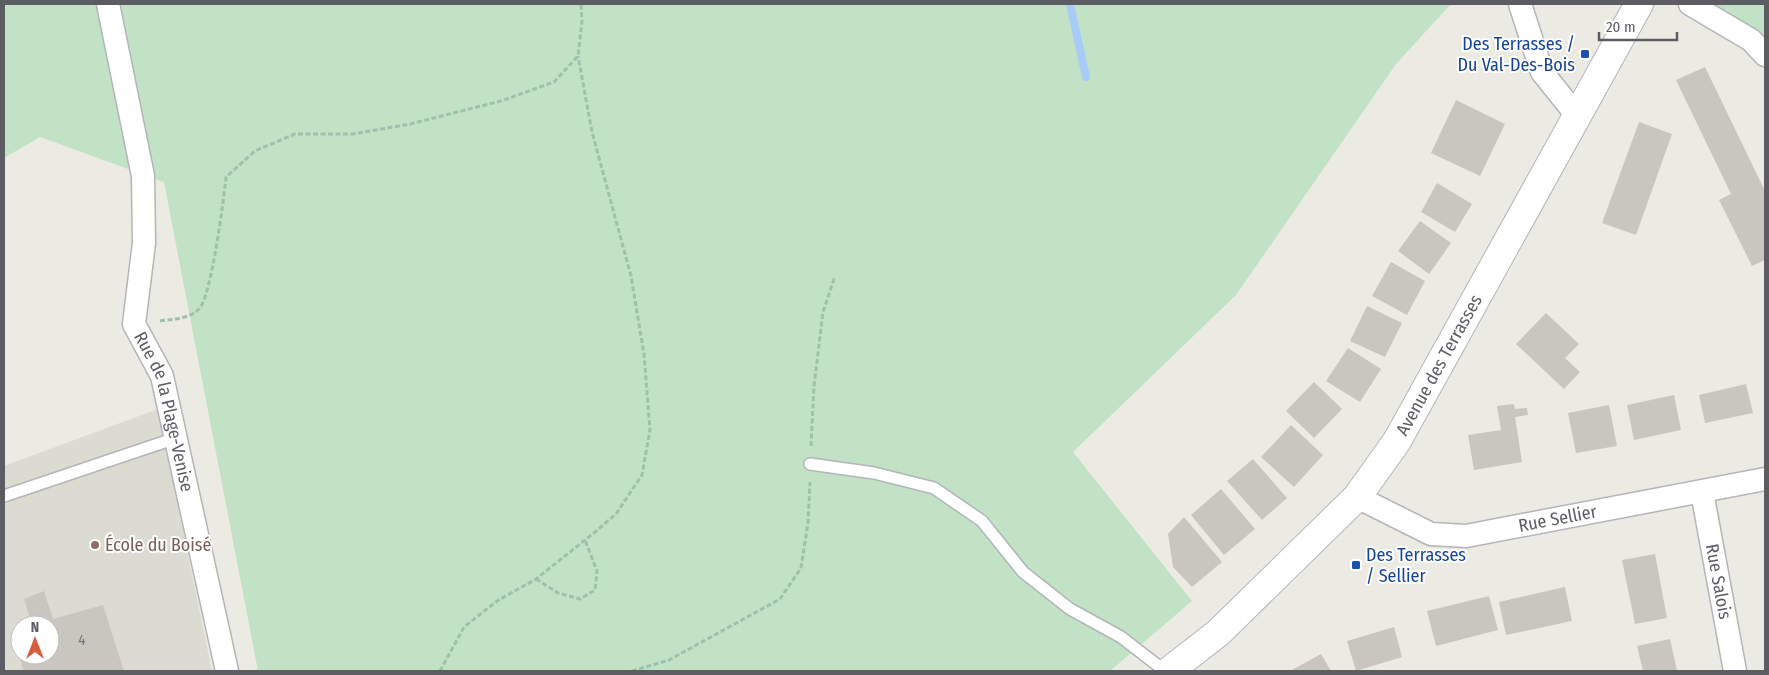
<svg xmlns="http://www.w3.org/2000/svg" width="1769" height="675" font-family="'Fira Sans Condensed',sans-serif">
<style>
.education{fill:#dcdbd1;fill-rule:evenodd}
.green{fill:#c1e2c5}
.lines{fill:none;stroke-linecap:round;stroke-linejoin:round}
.stream{stroke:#a8cbf7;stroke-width:8}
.building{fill:#c8c6bf}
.lane-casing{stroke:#b3b5b9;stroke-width:14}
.street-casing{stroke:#b3b5b9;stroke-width:25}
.secondary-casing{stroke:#b4b6bc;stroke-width:30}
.path{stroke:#9cc2ab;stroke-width:3;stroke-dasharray:5 2.5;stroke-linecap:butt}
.lane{stroke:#fff;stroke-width:11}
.street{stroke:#fff;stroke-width:22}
.secondary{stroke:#fff;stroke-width:28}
.transit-dot{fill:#1a4fb4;stroke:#fff;stroke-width:2}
.education-dot{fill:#8d6e63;stroke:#fff;stroke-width:2}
.labels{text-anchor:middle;stroke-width:4;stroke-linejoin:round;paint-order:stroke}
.number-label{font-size:15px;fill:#767779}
.transit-label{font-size:18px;fill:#164399;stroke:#fff;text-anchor:end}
.street-label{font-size:18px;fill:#5b5d62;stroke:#fff}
.education-label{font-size:18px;fill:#785e54;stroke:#fff;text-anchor:start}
</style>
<rect width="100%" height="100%" fill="#ecebe3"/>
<!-- education -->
<path class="education" d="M158 409 212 671H4V466ZM20 625H50V655H20Z"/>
<!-- green -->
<g class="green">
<polygon points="4,4 1451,4 1396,64 1236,295 1073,452 1192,601 1110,671 258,671 164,182 40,137 4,158"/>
<polygon points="1690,4 1765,4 1765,55"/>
</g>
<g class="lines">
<!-- stream -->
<polyline class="stream" points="1070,4 1086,77"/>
</g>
<!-- building -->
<g class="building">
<polygon points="1705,67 1765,191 1765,260 1752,266 1719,200 1731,194 1676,80"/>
<polygon points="1456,100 1505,124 1480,176 1431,153"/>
<polygon points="1639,122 1672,134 1636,235 1602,223"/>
<polygon points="1437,183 1472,204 1455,232 1421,212"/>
<polygon points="1420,221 1451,243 1429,274 1398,251"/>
<polygon points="1391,262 1425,281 1407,315 1372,296"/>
<polygon points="1367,306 1402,323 1385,357 1350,341"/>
<polygon points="1546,313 1579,344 1565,358 1580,372 1564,389 1516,344"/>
<polygon points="1348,348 1381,369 1360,402 1326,381"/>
<polygon points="1314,382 1342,409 1314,438 1286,411"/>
<polygon points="1746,384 1753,413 1705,423 1699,395"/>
<polygon points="1674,395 1681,430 1634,440 1627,405"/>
<polygon points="1514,404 1515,409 1527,408 1528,415 1515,417 1522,462 1474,470 1468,435 1501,430 1497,406"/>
<polygon points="1609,405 1617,446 1576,453 1568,413"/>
<polygon points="1291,425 1323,455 1294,487 1261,457"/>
<polygon points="1253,459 1287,498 1262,520 1227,481"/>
<polygon points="1221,489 1255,529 1224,555 1191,515"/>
<polygon points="1184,517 1222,562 1192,587 1173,567 1168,534"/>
<polygon points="1655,554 1667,618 1635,624 1622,560"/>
<polygon points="1565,587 1572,621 1506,635 1499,602"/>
<polygon points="44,591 53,619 103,605 124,671 24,671 20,660 34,655 50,655 50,625 32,625 24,599"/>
<polygon points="1489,596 1498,630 1436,646 1427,611"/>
<polygon points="1394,627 1402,657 1356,671 1347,641"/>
<polygon points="1670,639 1677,671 1643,671 1637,646"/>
<polygon points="1321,654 1331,671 1290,671"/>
</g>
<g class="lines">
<!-- lane casing -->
<g class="lane-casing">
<g id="lane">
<polyline points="810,464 874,473 934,488 982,521 1023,572 1070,609 1121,637 1165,671"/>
<polyline points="4,496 176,438"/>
</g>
</g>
<!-- street casing -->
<g class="street-casing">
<g id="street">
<path id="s1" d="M108 4 143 176 144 243 134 324 162 376 227 671"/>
<polyline points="1520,4 1542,72 1578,117"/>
<polyline points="1690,4 1751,40 1765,55"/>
<path id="s2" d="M1702 492 1735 671"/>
<path id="s3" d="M1357 497 1431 534 1466 536 1765 479"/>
</g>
</g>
<!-- secondary casing -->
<g class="secondary-casing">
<g id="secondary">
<path id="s4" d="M1169 671 1218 633 1357 497 1397 441 1639 4"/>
</g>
</g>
<!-- path -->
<g class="path">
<path d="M160 321C174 319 189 319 199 309 211 298 224 198 226 177L255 151 295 134H353L410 124 501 101 554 82 578 56 582 21 581 4"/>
<polyline points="811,446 814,386 823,312 835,276"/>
<polyline points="536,579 558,593 580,599 595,590 597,571 585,540"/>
<polyline points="440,671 464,627 497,601 536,579 595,532 616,514 642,475 650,430 644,354 631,276 592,132 578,56"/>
<polyline points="632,671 669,660 780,599 801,568 808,523 810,482"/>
</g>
<!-- lane -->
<use href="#lane" class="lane"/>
<!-- street -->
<use href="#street" class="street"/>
<!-- secondary -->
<use href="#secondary" class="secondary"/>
</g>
<!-- markers -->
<g class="transit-dot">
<rect x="1580" y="49" width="10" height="10" rx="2.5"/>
<rect x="1351" y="560" width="10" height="10" rx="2.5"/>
</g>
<circle class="education-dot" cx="95" cy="545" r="5"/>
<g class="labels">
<!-- number labels -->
<g class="number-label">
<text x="82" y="645">4</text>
</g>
<!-- transit labels -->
<g class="transit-label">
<text x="1575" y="50">Des Terrasses /<tspan x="1575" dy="21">Du Val-Des-Bois</tspan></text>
<text x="1366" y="561" text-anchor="start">Des Terrasses<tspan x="1366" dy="21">/ Sellier</tspan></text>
</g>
<!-- street labels -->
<g class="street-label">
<text dy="6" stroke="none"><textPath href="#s4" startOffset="412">Avenue des Terrasses</textPath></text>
<text dy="6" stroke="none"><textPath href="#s1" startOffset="418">Rue de la Plage-Venise</textPath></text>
<text dy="6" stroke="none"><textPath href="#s3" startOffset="211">Rue Sellier</textPath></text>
<text dy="6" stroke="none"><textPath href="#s2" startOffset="91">Rue Salois</textPath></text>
</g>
<!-- education labels -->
<g class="education-label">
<text x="105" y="551">École du Boisé</text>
</g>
</g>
<!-- border -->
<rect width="1769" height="675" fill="none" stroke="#5b5d62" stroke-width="10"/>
<!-- north arrow -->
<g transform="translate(35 640)"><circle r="24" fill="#ffffff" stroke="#bdbec0"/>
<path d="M0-4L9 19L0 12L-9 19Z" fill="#da5b3c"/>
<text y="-8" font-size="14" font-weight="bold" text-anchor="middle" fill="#5b5d62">N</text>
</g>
<!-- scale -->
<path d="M1599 32v8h78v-8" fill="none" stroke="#5b5d62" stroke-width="2.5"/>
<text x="1606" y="32" font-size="15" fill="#5b5d62" stroke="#ffffff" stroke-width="4" paint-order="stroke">20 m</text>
</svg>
